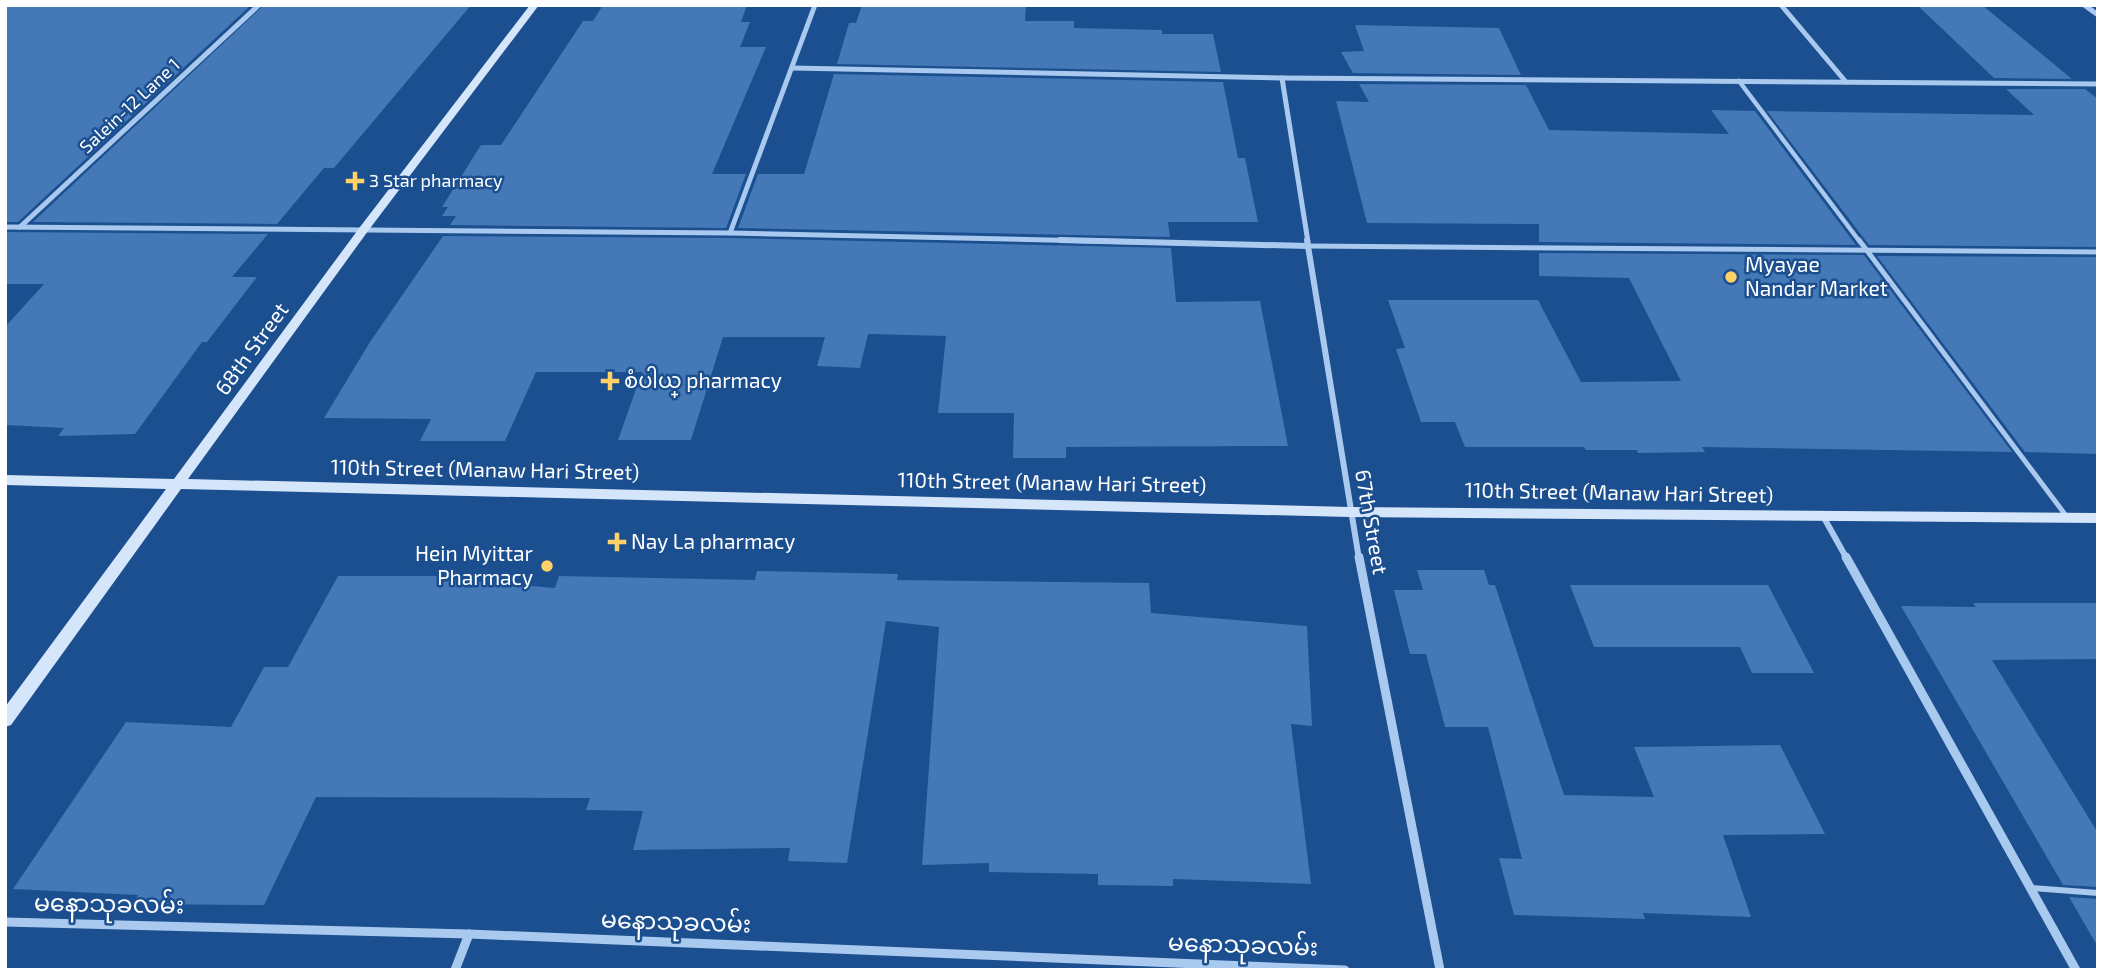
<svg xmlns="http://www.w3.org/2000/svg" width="2103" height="975" font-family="'Exo 2','Noto Sans Myanmar',sans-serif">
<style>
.building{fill:#4478b7}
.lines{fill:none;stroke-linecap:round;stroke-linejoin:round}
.service{stroke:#a9c9ee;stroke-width:6}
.pedestrian-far1{stroke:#a9c9ee;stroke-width:4.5}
.pedestrian{stroke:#a9c9ee;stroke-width:5}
.minor-far2{stroke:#a9c9ee;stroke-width:5}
.minor-far1{stroke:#a9c9ee;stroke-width:6}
.minor{stroke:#a9c9ee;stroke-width:9}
.tertiary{fill:#a9c9ee;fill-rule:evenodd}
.secondary{fill:#d6e6fa;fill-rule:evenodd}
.poi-dot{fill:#ffd166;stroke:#1b4f8f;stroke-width:2.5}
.labels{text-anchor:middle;stroke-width:5;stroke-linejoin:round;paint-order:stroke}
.far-street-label{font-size:18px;fill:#fff;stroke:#1b4f8f}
.far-poi-label{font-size:18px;fill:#fff;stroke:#1b4f8f;text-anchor:start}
.poi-label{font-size:21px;fill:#fff;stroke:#1b4f8f;text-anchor:start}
.street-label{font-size:21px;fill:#fff;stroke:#1b4f8f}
.near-street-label{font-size:24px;fill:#fff;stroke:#1b4f8f}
</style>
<rect width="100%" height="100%" fill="#1b4f8f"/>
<!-- building -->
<g class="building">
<polygon points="5,5 251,5 18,222 5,222"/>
<polygon points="264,5 471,5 334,168 324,168 277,224 33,222"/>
<polygon points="603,5 747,5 741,22 750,22 740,47 766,47 712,174 746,174 726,228 450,225 456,216 442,216 448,207 442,207 481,145 501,145 583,21 593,21"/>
<polygon points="862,5 1026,5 1025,21 1074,21 1074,28 1162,30 1162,34 1213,34 1221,72 837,64 849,23 856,23"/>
<polygon points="1917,5 1982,5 2072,79 1994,78"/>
<polygon points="1355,25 1499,28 1521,75 1353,73 1341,52 1364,51"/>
<polygon points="834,74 1223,82 1238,158 1245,158 1258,222 1168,222 1170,237 738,228 758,174 804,174"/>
<polygon points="1359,84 1526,85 1549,130 1729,134 1711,110 1755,111 1856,245 1539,242 1539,224 1367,223 1336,101 1369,102"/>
<polygon points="2006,89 2085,89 2098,99 2098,247 1869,245 1767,111 2034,115"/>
<polygon points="5,232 268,234 232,277 257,277 207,342 202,342 135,434 58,436 64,428 5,425 5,327 44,284 5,284"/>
<polygon points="443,236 730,238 1171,248 1176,302 1260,301 1288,446 1066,447 1066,458 1013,458 1014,413 938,413 946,336 868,334 860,368 817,366 825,337 723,337 691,440 618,440 642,372 536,372 505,441 420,441 431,419 324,418 370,342"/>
<polygon points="1539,253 1864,255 2012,452 1702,447 1705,452 1638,453 1637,450 1586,450 1584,447 1465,447 1455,422 1421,422 1396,349 1405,348 1388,300 1538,300 1581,382 1681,381 1629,278 1539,276"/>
<polygon points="1877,256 2098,257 2098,454 2025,452"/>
<polygon points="1417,570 1484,570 1489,585 1495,585 1564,795 1654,797 1634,747 1780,745 1825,834 1723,835 1751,917 1643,913 1645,919 1514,915 1499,858 1522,859 1488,727 1445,727 1426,654 1410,654 1394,590 1423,590"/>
<polygon points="757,571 898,574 897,580 1149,583 1151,613 1307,626 1312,726 1291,724 1311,884 1173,879 1173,886 1098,885 1098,874 989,872 989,863 922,865 939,627 886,621 847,863 788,861 790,848 633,850 643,811 586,810 590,798 316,797 264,905 133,904 138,895 13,889 126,722 231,727 264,667 288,667 338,576 437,576 436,578 555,588 559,576 755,580"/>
<polygon points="1570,585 1768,585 1814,673 1752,673 1740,647 1594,647"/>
<polygon points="1973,603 2098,603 2098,659 1992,660 2098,833 2098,887 2063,885 1901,606 1976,607"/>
<polygon points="2069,897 2098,899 2098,947"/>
</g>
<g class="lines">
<!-- service -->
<polyline class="service" points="2031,888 2098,893"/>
<!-- pedestrian-far1 -->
<polyline class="pedestrian-far1" points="1739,81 1860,242"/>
<!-- pedestrian -->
<g class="pedestrian">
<polyline points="1859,240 2067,517"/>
<polyline points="1308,246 2098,252"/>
</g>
<!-- minor-far2 -->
<g class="minor-far2">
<polyline points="1781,5 1846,82"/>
<polyline points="792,68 1282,78 2098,84"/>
<polyline points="1282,78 1308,242"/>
<polyline points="5,227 730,233 1137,242"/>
<polyline points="20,227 259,5"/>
<polyline points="730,233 815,5"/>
</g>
<!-- minor-far1 -->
<g class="minor-far1">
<polyline points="1060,240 1308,246"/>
<polyline points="1307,240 1359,559"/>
<polyline points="1823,516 1847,559"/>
</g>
<!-- minor -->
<g class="minor">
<polyline points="1359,557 1440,970"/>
<polyline points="1846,557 2076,970"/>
<polyline points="5,922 469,934 1345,970"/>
<polyline points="455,970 469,934"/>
</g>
<!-- tertiary -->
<polygon class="tertiary" points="2080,5 2089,5 2098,12 2098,18"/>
<!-- secondary -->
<polygon class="secondary" points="530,5 539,5 368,231 188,479 1350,507 2098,513 2098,523 1350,517 181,489 11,725 5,727 5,707 166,489 5,485 5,475 174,479 360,227"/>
</g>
<!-- markers -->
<g class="poi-dot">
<path d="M351.5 170.5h7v7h7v7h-7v7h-7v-7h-7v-7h7z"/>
<circle cx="1731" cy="277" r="7"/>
<path d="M606.5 370.5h7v7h7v7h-7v7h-7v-7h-7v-7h7z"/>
<path d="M613.5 531.5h7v7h7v7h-7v7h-7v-7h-7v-7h7z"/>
<circle cx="547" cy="566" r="7"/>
</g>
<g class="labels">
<!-- far-street labels -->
<g class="far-street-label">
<text transform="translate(130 106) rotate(-43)" y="6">Salein-12 Lane 1</text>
</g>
<!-- far-poi labels -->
<g class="far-poi-label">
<text x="369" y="187">3 Star pharmacy</text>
</g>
<!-- poi labels -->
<g class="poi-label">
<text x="1745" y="272">Myayae<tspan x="1745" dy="24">Nandar Market</tspan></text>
<text x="624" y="388">စံပါယ္ pharmacy</text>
<text x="631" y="549">Nay La pharmacy</text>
<text x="533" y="561" text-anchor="end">Hein Myittar<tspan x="533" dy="24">Pharmacy</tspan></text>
</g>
<!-- street labels -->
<g class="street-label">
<text transform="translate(252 349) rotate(-54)" y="7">68th Street</text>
<text transform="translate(485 470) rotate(1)" y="7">110th Street (Manaw Hari Street)</text>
<text transform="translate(1052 483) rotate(1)" y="7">110th Street (Manaw Hari Street)</text>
<text transform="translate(1619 493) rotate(1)" y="7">110th Street (Manaw Hari Street)</text>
<text transform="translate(1371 522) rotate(80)" y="7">67th Street</text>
</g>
<!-- near-street labels -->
<g class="near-street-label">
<text transform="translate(109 904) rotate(1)" y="8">မနောသုခလမ်း</text>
<text transform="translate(676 922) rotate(2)" y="8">မနောသုခလမ်း</text>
<text transform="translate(1243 945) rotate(2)" y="8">မနောသုခလမ်း</text>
</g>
</g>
<!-- border -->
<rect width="2103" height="975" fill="none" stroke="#ffffff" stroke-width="14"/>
</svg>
